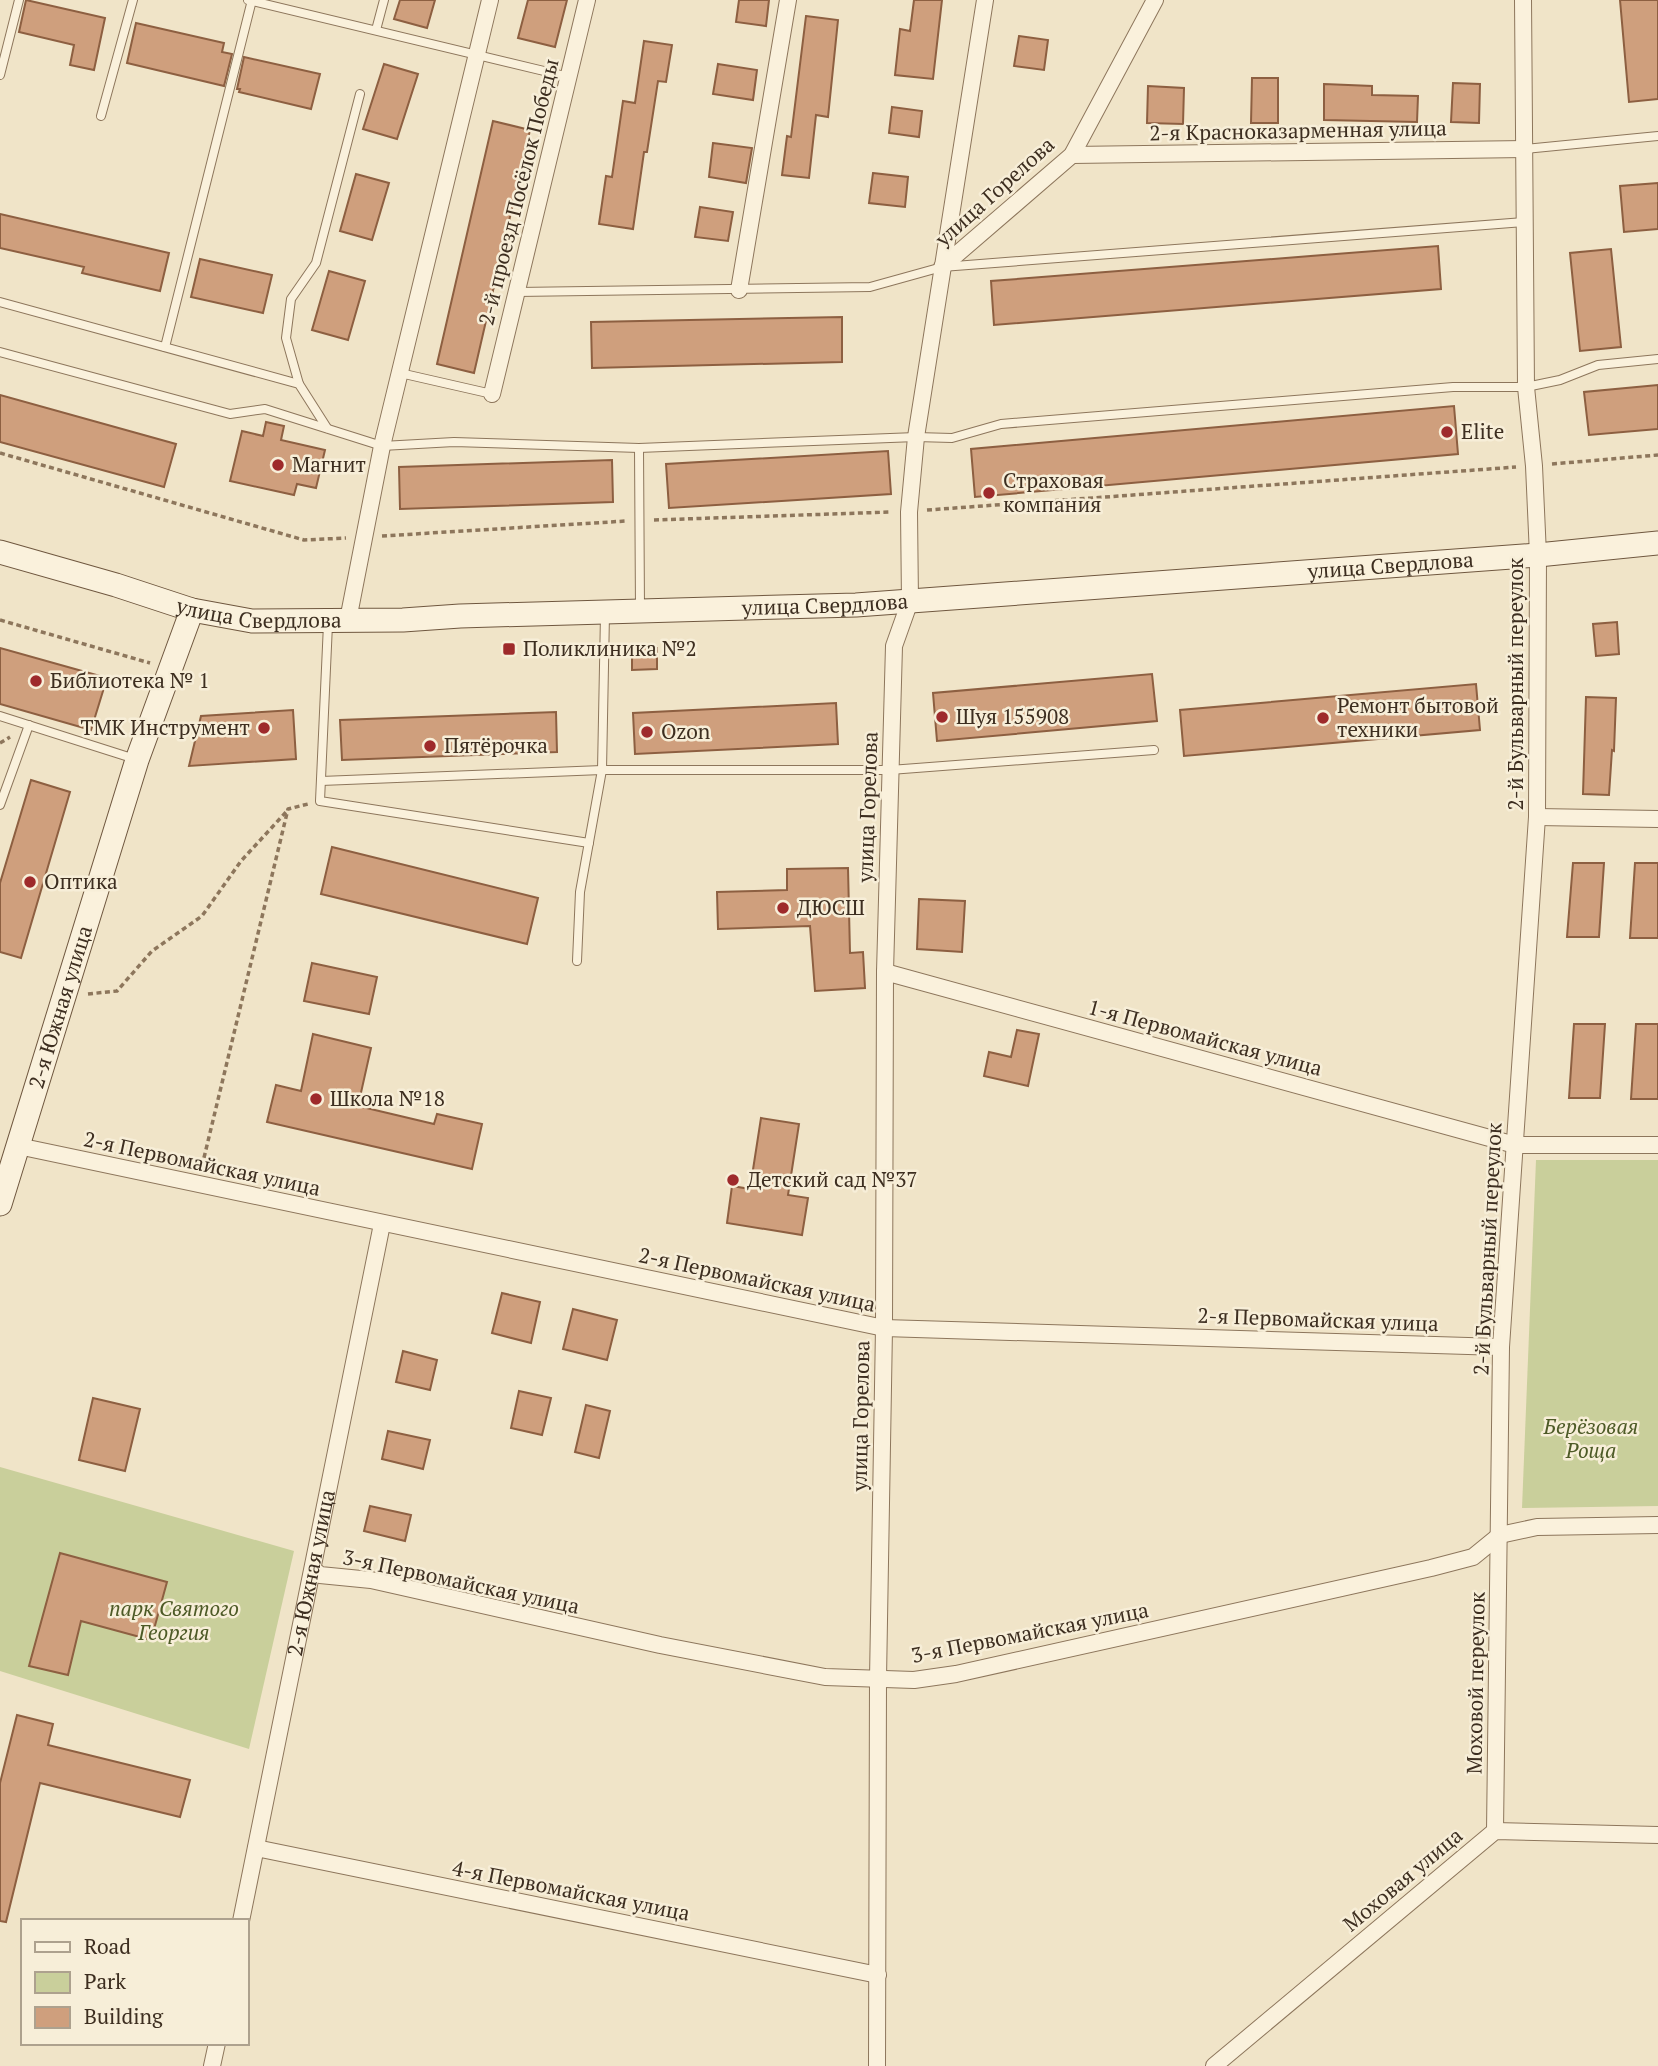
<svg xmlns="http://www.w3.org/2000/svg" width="1658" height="2066" font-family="'PT Serif',serif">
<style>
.green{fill:#c9cf9b}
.building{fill:#cf9f7d;stroke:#8d5f41;stroke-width:2}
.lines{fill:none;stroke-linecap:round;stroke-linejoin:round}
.lane-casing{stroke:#8d765c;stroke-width:10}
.street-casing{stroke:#8d765c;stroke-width:18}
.secondary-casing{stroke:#6f573f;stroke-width:25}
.path{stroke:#8d765c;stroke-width:3.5;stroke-dasharray:5 3.5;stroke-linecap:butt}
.lane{stroke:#faf1dc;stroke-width:8}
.street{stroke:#faf1dc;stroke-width:16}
.secondary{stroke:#faf1dc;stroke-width:23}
.poi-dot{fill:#9e2a2b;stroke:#f7eed8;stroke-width:2.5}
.labels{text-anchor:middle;stroke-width:5;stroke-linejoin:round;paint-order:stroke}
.street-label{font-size:21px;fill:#3d2e20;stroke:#f7eed8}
.poi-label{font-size:21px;fill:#3d2e20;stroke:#f7eed8;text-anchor:start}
.park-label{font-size:21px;font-style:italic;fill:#4d5a26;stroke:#f7eed8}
</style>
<rect width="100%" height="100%" fill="#f0e4c8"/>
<!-- green -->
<g class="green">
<polygon points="1536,1160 1658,1160 1658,1506 1522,1508"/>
<polygon points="0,1467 294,1551 249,1749 0,1671"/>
</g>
<!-- building -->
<g class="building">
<polygon points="26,0 105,18 94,70 70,65 74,45 19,32"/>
<polygon points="400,0 435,0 427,28 394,19"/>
<polygon points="528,0 567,0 555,47 518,38"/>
<polygon points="739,0 769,0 766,26 736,22"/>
<polygon points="914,0 942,0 933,79 895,75 900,29 910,31"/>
<polygon points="1620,0 1658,0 1658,99 1629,102"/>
<polygon points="806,16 838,20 828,117 816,115 809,178 782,175 787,136 791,137"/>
<polygon points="136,23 224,43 222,52 232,54 224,86 127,63"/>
<polygon points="1019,36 1048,40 1044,70 1014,66"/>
<polygon points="644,41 672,45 666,82 658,81 647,152 644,152 633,229 599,224 606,176 612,177 623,101 635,103"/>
<polygon points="244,57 320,74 311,109 239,92 240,89 237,89"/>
<polygon points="384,64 418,74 397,139 363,129"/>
<polygon points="718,64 757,70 753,100 713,94"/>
<polygon points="1252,78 1278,78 1278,123 1251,123"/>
<polygon points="1453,83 1480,84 1479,123 1451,122"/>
<polygon points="1324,84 1372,86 1372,95 1418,96 1417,122 1324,120"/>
<polygon points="1148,86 1184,88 1183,124 1147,123"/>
<polygon points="892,107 922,111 919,137 889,133"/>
<polygon points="493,121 530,130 474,373 437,364"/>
<polygon points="713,143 752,148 746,183 709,177"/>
<polygon points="873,173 908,177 905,207 869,203"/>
<polygon points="356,174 389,183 372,240 340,231"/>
<polygon points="1658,183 1658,229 1624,232 1620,186"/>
<polygon points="700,207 733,212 728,241 695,237"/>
<polygon points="0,214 169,253 160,291 82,273 84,267 0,248"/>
<polygon points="1438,246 1441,289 994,325 991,281"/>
<polygon points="1611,249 1621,347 1580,351 1570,253"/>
<polygon points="200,259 272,275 263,313 191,297"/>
<polygon points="329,271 365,281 348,340 312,330"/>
<polygon points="842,317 842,362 592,368 591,322"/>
<polygon points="1658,385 1658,429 1589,435 1584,392"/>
<polygon points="0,395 176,444 164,487 0,442"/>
<polygon points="1454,406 1458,454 975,497 971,449"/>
<polygon points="266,422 284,426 281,440 325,450 316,488 297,484 294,495 230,481 242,431 263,436"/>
<polygon points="888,451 891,494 669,508 666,464"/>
<polygon points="612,460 613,502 400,509 399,467"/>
<polygon points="1617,622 1619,654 1596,656 1593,624"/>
<polygon points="0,648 107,678 91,730 0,704"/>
<polygon points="632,648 657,648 657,669 632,670"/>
<polygon points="1152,674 1157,721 937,741 933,693"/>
<polygon points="1476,684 1480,730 1184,756 1180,710"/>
<polygon points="1586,697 1616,698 1614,751 1612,750 1609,795 1583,794"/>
<polygon points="836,703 838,744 635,754 633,713"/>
<polygon points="293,710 296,759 189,766 201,716"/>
<polygon points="556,712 557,752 342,760 340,720"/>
<polygon points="31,780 70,792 21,958 0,952 0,883"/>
<polygon points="332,847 538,898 527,944 321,894"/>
<polygon points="1573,863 1604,863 1599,937 1567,937"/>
<polygon points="1635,863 1658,863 1658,938 1630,938"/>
<polygon points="848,868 850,953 863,952 865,988 815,991 810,926 718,929 717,892 787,890 787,869"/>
<polygon points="919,899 965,901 962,952 917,949"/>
<polygon points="312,963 377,977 369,1014 304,1001"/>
<polygon points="1574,1024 1605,1024 1600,1098 1569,1098"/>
<polygon points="1636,1024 1658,1024 1658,1099 1631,1099"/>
<polygon points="1017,1030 1039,1034 1028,1086 984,1076 989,1052 1011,1057"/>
<polygon points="313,1034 371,1048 358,1106 434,1124 437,1114 482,1124 472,1169 267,1122 276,1085 301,1091"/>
<polygon points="761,1118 799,1124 788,1195 808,1198 802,1235 727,1223 732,1186 750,1189"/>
<polygon points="502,1293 540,1302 531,1343 492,1333"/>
<polygon points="573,1309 617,1320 607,1360 563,1349"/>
<polygon points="403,1351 437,1360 430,1390 396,1382"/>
<polygon points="519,1391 551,1398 542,1435 511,1428"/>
<polygon points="93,1398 140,1409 125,1471 79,1460"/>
<polygon points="586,1405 610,1411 599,1458 575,1452"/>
<polygon points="388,1431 430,1440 423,1469 382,1459"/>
<polygon points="370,1506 411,1515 405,1541 364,1531"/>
<polygon points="60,1553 167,1582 151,1640 81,1621 68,1675 29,1666"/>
<polygon points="17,1715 53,1724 48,1745 190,1780 180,1817 40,1783 6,1922 0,1921 0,1783"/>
</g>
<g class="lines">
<!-- lane casing -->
<g class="lane-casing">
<g id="lane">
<polyline points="248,0 569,77"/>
<polyline points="376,30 384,0"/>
<polyline points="0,75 19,0"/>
<polyline points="101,116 133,0"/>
<polyline points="1525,149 1658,136"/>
<polyline points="517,292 870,287 942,267 1524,222"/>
<polyline points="0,302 299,384 327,428"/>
<polyline points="165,347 252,0"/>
<polyline points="0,352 230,414 265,409 382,446 454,442 639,448 916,437 952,438 1001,424 1453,387 1526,387 1560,380 1598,365 1658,359"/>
<polyline points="400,373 492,394"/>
<polyline points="299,384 286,338 291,299 316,263 360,94"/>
<polyline points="639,448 640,609"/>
<polyline points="328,624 320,801 589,843"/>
<polyline points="0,716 135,759"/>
<polyline points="321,781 602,770 890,770 1154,750"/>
<polyline points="0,805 29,725"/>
<polyline points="577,961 580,892 602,770 605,614"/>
</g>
</g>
<!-- street casing -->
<g class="street-casing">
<g id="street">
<polyline points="1072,155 1525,149"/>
<polyline points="942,267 1072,155 1155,0"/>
<polyline points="739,290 788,0"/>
<polyline points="492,394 587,0"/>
<polyline points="348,620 382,446 490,0"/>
<polyline points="1537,817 1658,819"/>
<polyline points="885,972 1515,1145 1658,1145"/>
<polyline points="18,1146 884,1328 1501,1347"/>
<polyline points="314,1570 320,1575 371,1580 660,1645 825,1677 914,1680 956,1674 1431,1568 1473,1557 1500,1535 1537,1527 1658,1525"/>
<polyline points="1495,1831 1501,1347 1537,817 1538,555 1534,466 1526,387 1523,0"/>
<polyline points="256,1848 878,1975"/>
<path id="s1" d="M241 1921 382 1224"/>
<polyline points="212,2066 217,2043"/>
<polyline points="877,2066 878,1679 884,1328 885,972 894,646 910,601 909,512 916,437 985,0"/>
<polyline points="1214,2066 1495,1831 1658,1835"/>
</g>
</g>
<!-- secondary casing -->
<g class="secondary-casing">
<g id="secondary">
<path id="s2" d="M0 552 116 585 192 610 252 621 403 620 460 616 856 605 1538 555 1658 543"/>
<path id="s3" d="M0 1204 137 760 192 610"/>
</g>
</g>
<!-- path -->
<g class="path">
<polyline points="0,453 304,540 346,538"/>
<polyline points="1552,464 1658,455"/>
<polyline points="927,510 1516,467"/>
<polyline points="654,520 891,512"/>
<polyline points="382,536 626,521"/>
<polyline points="0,620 150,663"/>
<polyline points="0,743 10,737"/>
<polyline points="88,994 117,991 152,951 202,916 241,861 287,811"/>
<polyline points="202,1166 288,809 308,804"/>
</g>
<!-- lane -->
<use href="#lane" class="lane"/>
<!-- street -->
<use href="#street" class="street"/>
<!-- secondary -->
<use href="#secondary" class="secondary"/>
</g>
<!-- markers -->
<g class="poi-dot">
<circle cx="1447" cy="432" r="7"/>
<circle cx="278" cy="465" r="7"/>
<circle cx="989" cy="493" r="7"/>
<rect x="502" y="642" width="14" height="14" rx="3.5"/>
<circle cx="36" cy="681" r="7"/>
<circle cx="942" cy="717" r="7"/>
<circle cx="1323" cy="718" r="7"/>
<circle cx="264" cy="728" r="7"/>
<circle cx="647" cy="732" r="7"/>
<circle cx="430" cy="746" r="7"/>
<circle cx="30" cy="882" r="7"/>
<circle cx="783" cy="908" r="7"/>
<circle cx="316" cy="1099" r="7"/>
<circle cx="733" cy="1180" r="7"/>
</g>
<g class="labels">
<!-- street labels -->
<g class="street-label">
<text transform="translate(1298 131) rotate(-1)" y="7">2-я Красноказарменная улица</text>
<text transform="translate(519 192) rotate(-76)" y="7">2-й проезд Посёлок Победы</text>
<text transform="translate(995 192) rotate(-42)" y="7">улица Горелова</text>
<text dy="7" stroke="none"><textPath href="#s2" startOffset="1402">улица Свердлова</textPath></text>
<text dy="7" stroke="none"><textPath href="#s2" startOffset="835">улица Свердлова</textPath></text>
<text dy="7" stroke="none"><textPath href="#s2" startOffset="268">улица Свердлова</textPath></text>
<text transform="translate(1516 684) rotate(-90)" y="7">2-й Бульварный переулок</text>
<text transform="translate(868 807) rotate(-88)" y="7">улица Горелова</text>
<text dy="7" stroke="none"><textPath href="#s3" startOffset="206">2-я Южная улица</textPath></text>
<text transform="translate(1205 1038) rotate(15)" y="7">1-я Первомайская улица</text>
<text transform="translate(202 1164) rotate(12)" y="7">2-я Первомайская улица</text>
<text transform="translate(1488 1249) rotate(-87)" y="7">2-й Бульварный переулок</text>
<text transform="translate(757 1280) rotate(12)" y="7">2-я Первомайская улица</text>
<text transform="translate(1318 1320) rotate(2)" y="7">2-я Первомайская улица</text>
<text transform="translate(861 1416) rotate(-89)" y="7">улица Горелова</text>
<text dy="7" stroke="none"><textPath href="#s1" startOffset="355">2-я Южная улица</textPath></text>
<text transform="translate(461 1582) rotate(12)" y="7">3-я Первомайская улица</text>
<text transform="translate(1030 1633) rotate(-11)" y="7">3-я Первомайская улица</text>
<text transform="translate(1476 1683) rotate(-89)" y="7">Моховой переулок</text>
<text transform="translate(1403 1880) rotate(-40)" y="7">Моховая улица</text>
<text transform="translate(571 1891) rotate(11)" y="7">4-я Первомайская улица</text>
</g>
<!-- poi labels -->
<g class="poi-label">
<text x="1461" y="439">Elite</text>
<text x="292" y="472">Магнит</text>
<text x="1003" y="488">Страховая<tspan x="1003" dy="24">компания</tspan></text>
<text x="523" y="656">Поликлиника №2</text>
<text x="50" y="688">Библиотека № 1</text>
<text x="1337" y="713">Ремонт бытовой<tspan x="1337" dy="24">техники</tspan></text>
<text x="956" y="724">Шуя 155908</text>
<text x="250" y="735" text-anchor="end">ТМК Инструмент</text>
<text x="661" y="739">Ozon</text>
<text x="444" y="753">Пятёрочка</text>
<text x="44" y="889">Оптика</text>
<text x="797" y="915">ДЮСШ</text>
<text x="330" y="1106">Школа №18</text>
<text x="747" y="1187">Детский сад №37</text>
</g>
<!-- park labels -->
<g class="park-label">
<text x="1591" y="1434">Берёзовая<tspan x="1591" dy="24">Роща</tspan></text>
<text x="174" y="1616">парк Святого<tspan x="174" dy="24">Георгия</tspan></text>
</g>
</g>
<!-- legend -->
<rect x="21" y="1919" width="228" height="126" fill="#f7eed8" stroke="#ada18e" stroke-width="2"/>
<rect x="35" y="1942" width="35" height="10" fill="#faf1dc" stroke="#ada18e" stroke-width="2"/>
<text x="84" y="1954" font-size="21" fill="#3d2e20">Road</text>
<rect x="35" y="1972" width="35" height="21" fill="#c9cf9b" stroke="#ada18e" stroke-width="2"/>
<text x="84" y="1989" font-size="21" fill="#3d2e20">Park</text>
<rect x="35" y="2007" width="35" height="21" fill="#cf9f7d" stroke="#ada18e" stroke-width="2"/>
<text x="84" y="2024" font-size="21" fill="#3d2e20">Building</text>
</svg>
